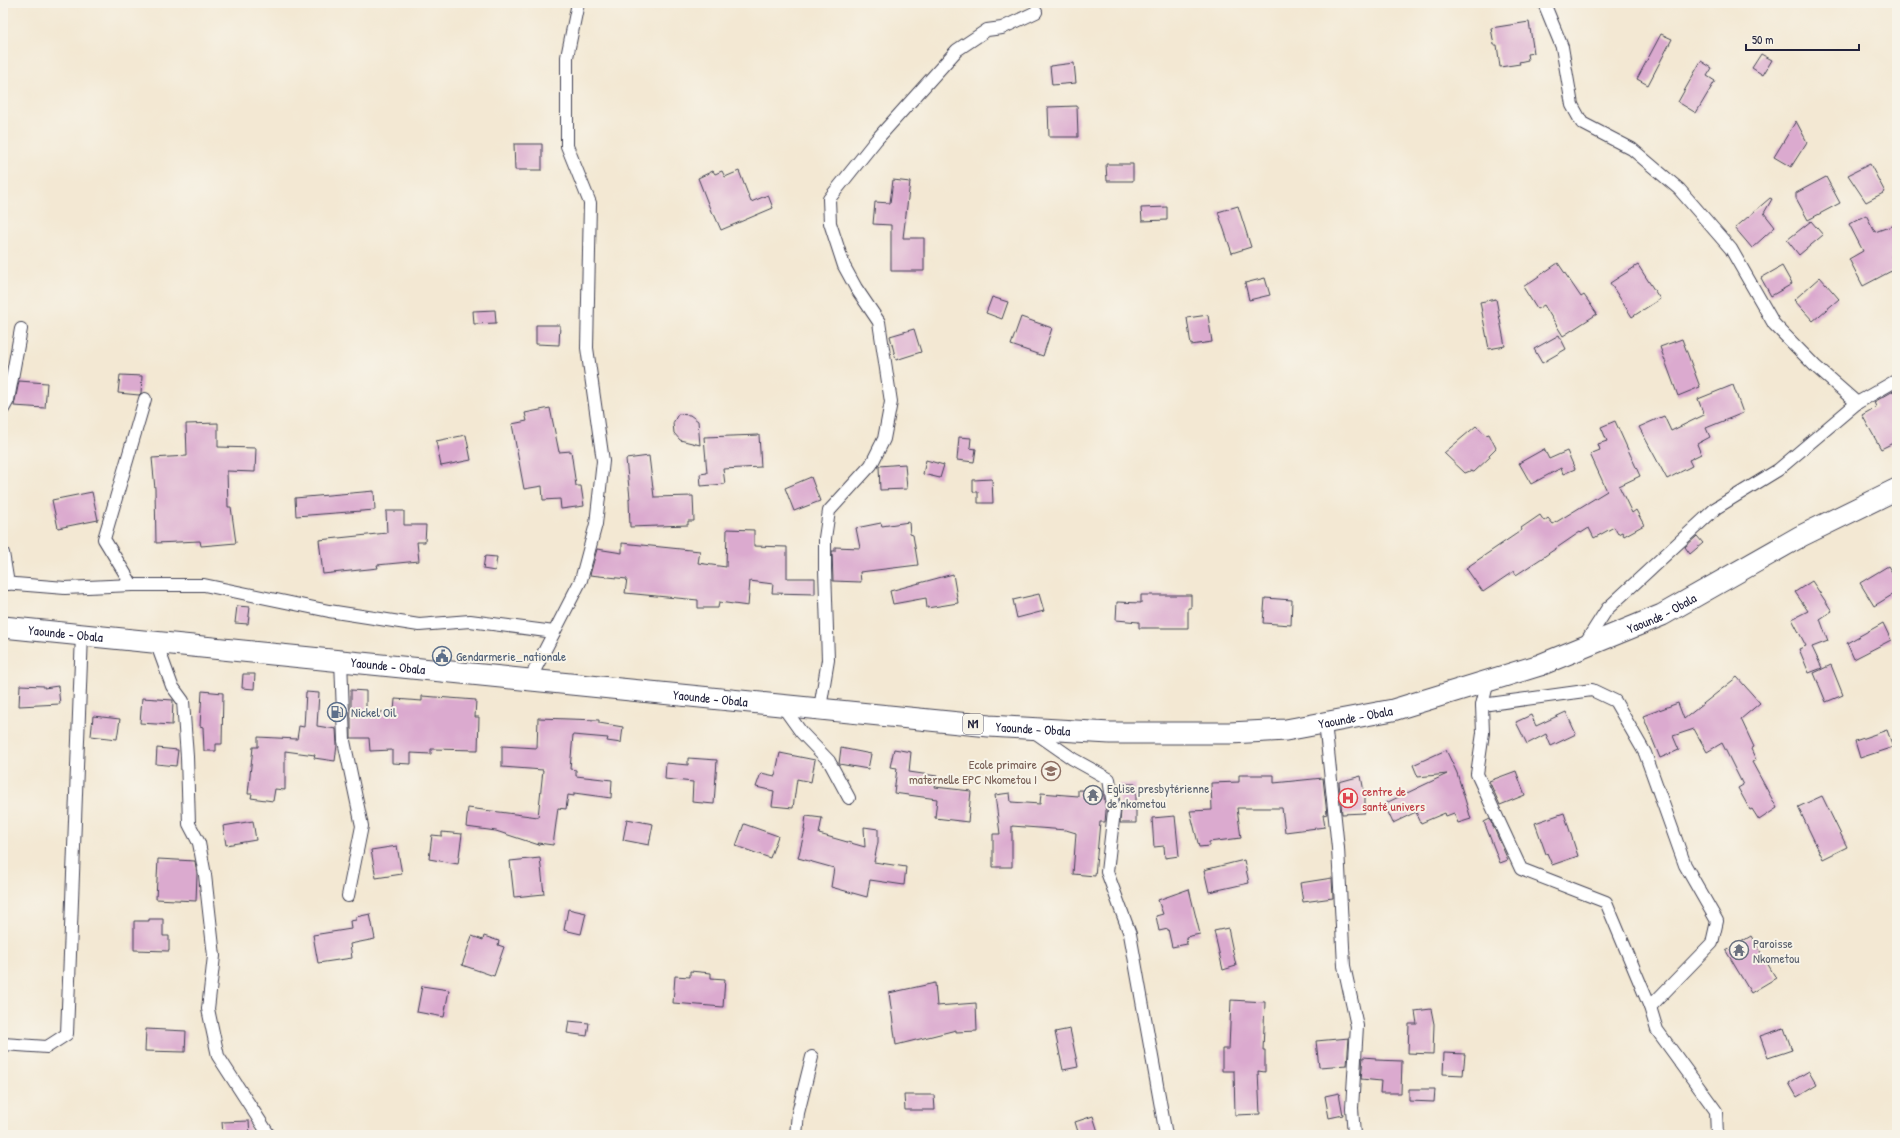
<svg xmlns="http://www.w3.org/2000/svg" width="1900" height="1138" font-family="'Patrick Hand',sans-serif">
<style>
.building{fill:#dbaacf}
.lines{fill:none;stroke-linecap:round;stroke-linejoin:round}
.minor-casing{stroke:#414052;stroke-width:14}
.trunk-casing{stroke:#414052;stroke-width:23}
.minor{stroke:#fff;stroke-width:12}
.trunk{stroke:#fff;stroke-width:21}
.labels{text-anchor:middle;stroke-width:4;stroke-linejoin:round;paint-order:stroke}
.shield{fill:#f7f3e8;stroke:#62616f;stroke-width:1}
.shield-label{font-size:12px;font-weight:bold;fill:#22223b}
.street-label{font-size:13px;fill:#22223b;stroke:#f7f3e8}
.service-label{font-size:13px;fill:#4e5e75;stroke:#f7f3e8;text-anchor:start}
.education-label{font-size:13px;fill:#785e54;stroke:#f7f3e8;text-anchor:end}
.worship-label{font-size:13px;fill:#5b616d;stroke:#f7f3e8;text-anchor:start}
.health-label{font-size:13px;fill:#be3a42;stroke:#f7f3e8;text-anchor:start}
</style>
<rect width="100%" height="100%" fill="#f7f3e8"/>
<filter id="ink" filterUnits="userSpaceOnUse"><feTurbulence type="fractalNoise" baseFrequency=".025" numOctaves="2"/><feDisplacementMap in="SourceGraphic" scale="8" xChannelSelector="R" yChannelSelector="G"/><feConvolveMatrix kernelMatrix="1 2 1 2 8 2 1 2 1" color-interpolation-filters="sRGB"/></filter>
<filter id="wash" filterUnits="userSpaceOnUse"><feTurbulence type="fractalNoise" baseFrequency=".012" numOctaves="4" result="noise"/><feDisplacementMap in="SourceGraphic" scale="16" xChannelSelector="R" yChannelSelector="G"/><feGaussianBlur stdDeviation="0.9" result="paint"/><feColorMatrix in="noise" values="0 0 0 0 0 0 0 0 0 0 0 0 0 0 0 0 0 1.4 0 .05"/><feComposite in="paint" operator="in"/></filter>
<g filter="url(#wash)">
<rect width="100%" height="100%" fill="#f3e8d3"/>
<g id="blocks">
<!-- building -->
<g class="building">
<polygon points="1529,22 1534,53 1527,54 1528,60 1519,62 1520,64 1500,67 1497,45 1494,45 1491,28"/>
<polygon points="1661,34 1672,39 1648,85 1637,79"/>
<polygon points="1761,54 1772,60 1763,75 1752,68"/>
<polygon points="1701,61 1712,68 1707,76 1715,81 1696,113 1678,102"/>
<polygon points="1074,63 1076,83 1052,85 1050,66"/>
<polygon points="1077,106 1078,137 1049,137 1048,107"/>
<polygon points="1796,121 1807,142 1791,167 1774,157"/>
<polygon points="514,144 542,144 542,170 515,170"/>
<polygon points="1106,164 1133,164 1133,181 1107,181"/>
<polygon points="1870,164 1885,192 1866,202 1848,175"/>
<polygon points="713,171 715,174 722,171 725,177 739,171 751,202 768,195 773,208 721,230 714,214 712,214 698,178"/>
<polygon points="1826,177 1840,203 1808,220 1796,198 1796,193"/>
<polygon points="893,180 910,182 903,238 924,238 924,271 891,271 891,225 873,224 875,202 890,203"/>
<polygon points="1770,198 1772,199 1764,213 1775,227 1752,248 1735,228"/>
<polygon points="1238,206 1251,247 1232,253 1218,212"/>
<polygon points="1167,207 1167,220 1142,221 1141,208"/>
<polygon points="1866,215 1875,232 1897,224 1897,254 1891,256 1897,268 1863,286 1849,259 1863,251 1849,224"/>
<polygon points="1811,221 1823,235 1799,255 1787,240"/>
<polygon points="1558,263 1581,297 1584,295 1597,314 1563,336 1544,305 1537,309 1523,287"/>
<polygon points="1638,265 1660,299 1632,317 1610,283"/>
<polygon points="1782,266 1792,284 1771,296 1761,278"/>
<polygon points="1820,277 1839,299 1813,321 1794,300"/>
<polygon points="1265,278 1270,295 1249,300 1245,283"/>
<polygon points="992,297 1008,302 1002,319 986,313"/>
<polygon points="1496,299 1505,346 1489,349 1480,302"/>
<polygon points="495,310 496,323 474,324 473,311"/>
<polygon points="1208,315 1212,342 1191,345 1187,318"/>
<polygon points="1021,317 1052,328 1043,356 1011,345"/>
<polygon points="536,325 560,325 559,345 536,344"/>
<polygon points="914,329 921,352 896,360 890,336"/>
<polygon points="1559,335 1566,349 1542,363 1534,349"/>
<polygon points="1682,339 1700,387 1678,396 1660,347"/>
<polygon points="120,375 142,376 141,393 139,395 118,393"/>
<polygon points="19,381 47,383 45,408 14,406"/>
<polygon points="1733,385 1743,413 1706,428 1710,437 1697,444 1701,454 1689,460 1692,466 1667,479 1639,427 1664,416 1671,431 1704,415 1698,399"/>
<polygon points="1897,389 1897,441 1881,449 1862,415 1876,407 1874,402"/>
<polygon points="550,408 559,452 571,451 576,486 581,486 584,506 561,509 560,499 543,500 542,486 524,489 512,424 527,421 525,413"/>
<polygon points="678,414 690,415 698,421 700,445 680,440 674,433 673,423"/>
<polygon points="1615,421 1640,476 1619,486 1632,513 1636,510 1644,525 1624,536 1622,532 1618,534 1614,527 1594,538 1589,528 1581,533 1580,532 1542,558 1516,575 1514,571 1483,592 1466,568 1522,530 1521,528 1540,515 1544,521 1548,518 1553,524 1607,491 1590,454 1600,450 1598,444 1607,441 1601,427"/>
<polygon points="218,423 218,447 256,448 255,472 227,471 228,507 231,507 236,543 201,546 200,541 156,543 155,489 152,458 187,456 186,424"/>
<polygon points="1476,426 1486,435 1489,434 1496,448 1489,455 1490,457 1474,472 1470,471 1465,473 1444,453"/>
<polygon points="466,435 471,460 441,466 436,441"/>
<polygon points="759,435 761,467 723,469 725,484 701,486 700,474 707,473 704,437"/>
<polygon points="959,437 971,438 970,448 976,449 974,462 957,460"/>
<polygon points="1544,449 1549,459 1567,451 1575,469 1563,474 1561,468 1531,484 1519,463"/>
<polygon points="649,456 654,497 693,496 694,521 688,521 688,525 630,527 629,499 630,498 626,459"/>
<polygon points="926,460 944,465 940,478 923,474"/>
<polygon points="905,464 907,489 880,490 879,466"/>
<polygon points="811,477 820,501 794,511 785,488"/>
<polygon points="992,479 993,503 978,503 978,492 973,492 973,480"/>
<polygon points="374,491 375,510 296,516 295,498"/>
<polygon points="92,492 98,520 58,528 52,500"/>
<polygon points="386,511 404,511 404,525 426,525 425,542 417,542 419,561 377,565 378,568 323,574 319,540 387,533"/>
<polygon points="909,522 910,534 913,535 918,565 860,572 861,582 833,581 832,551 835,551 835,547 860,548 856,528 881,523 882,526"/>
<polygon points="727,529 754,530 754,546 787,547 787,578 815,578 815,594 772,593 773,584 750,581 748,606 719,602 718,608 698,608 698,600 625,593 627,579 590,575 597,549 622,553 622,543 700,551 698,563 726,567"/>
<polygon points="1697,536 1703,543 1690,554 1685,547"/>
<polygon points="485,556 497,557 495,571 483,569"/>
<polygon points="1888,566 1897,580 1897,592 1874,606 1860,583"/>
<polygon points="953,574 958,603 927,608 926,598 893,604 890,591"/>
<polygon points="1812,581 1832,611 1820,619 1828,641 1812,647 1822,668 1809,673 1799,649 1806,646 1792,619 1808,611 1795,592"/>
<polygon points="1039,594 1044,611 1017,618 1013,600"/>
<polygon points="1141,595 1191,595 1191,608 1188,608 1188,628 1139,628 1139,622 1116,620 1117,602 1141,603"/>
<polygon points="1265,598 1292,600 1291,625 1263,623"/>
<polygon points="237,606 250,607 248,624 235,623"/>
<polygon points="1883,623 1891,640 1854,659 1847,643"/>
<polygon points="1831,665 1843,695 1826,702 1814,673"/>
<polygon points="243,674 255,674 254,689 242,688"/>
<polygon points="1737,677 1760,703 1741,719 1754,747 1751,749 1756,760 1752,762 1777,808 1759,820 1752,809 1750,810 1738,788 1743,785 1722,743 1707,752 1694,729 1673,736 1679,750 1660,758 1643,716 1678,703 1684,719"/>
<polygon points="20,685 44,686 44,688 58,686 60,704 19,706"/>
<polygon points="351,690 366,691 366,712 394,712 395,699 422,701 422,696 476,700 475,717 479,717 478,750 431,749 431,754 411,753 411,764 392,763 392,750 370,751 369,738 351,738"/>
<polygon points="202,691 223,693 222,744 216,744 216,751 204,751 203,727 200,726"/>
<polygon points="306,692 319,693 317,726 336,729 337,745 335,761 314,758 315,755 285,751 285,790 275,789 273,801 251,798 252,794 248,794 253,747 258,747 258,737 297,739 299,726 304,727"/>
<polygon points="142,698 173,700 172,725 140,723"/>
<polygon points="1566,712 1576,734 1551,746 1546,734 1527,744 1516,722 1531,715 1536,726"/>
<polygon points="93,716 120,719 117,739 91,736"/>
<polygon points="538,718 599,720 599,723 623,727 621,743 607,741 608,738 573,735 570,769 576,770 576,776 612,780 611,798 574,793 574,796 568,795 566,809 558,808 553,845 538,843 539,845 496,831 466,827 468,808 538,817 543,770 502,767 502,746 537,748"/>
<polygon points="1887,730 1893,747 1860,758 1855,741"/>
<polygon points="157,748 178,750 176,766 156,764"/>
<polygon points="841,748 871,754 868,769 839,764"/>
<polygon points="894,749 911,752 909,772 937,776 935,787 971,791 968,822 935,818 937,799 894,793 897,768 890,767"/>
<polygon points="1446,750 1457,773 1471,819 1458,823 1454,813 1446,816 1445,813 1421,823 1416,812 1393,823 1386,808 1386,803 1447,774 1418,777 1413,765"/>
<polygon points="780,753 815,760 811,782 797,779 793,808 772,806 774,791 756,787 761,773 775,776"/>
<polygon points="688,758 717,760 714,804 692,802 693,782 665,779 666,763 688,765"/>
<polygon points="1516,771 1525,795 1500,805 1489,781"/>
<polygon points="1239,775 1274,775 1274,783 1323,778 1327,814 1323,815 1325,827 1285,832 1282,808 1237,808 1241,838 1209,842 1209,846 1199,847 1190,811 1212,810 1211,783 1239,782"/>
<polygon points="1361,776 1365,797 1365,813 1342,814 1339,782"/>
<polygon points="1117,784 1136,784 1136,823 1120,823 1121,810"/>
<polygon points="1078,790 1103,791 1106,811 1105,822 1100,822 1095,876 1073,874 1076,833 1066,830 1012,826 1012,867 993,867 993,834 1000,834 995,795 1010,793 1011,802 1040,804 1041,793 1078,796"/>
<polygon points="1822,796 1847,847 1823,859 1798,807"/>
<polygon points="1564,813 1578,856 1552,865 1547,853 1546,854 1535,823"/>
<polygon points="806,816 822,818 819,834 865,847 864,827 878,829 878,842 874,862 906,867 904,885 870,880 867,897 831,887 834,868 798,858 805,830 804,830"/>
<polygon points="1175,816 1179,856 1165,858 1164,846 1154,847 1152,818"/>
<polygon points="627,819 653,824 649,845 623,840"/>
<polygon points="1490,819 1508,860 1500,863 1484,822"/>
<polygon points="253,821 256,840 226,845 223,826"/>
<polygon points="744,824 778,836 770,858 736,846"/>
<polygon points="442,832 462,834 458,864 429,859 432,835 442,836"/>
<polygon points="397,846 402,874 376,878 371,850"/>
<polygon points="540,858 544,894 514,897 510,861"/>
<polygon points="158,859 195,861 197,874 196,901 156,899"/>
<polygon points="1244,860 1249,883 1209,892 1204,870"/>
<polygon points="1332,878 1333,898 1303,902 1300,883"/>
<polygon points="1189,889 1200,934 1186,937 1187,944 1172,947 1168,929 1159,931 1156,916 1163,914 1158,900"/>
<polygon points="568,909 586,913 581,934 564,930"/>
<polygon points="370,914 375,939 350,944 352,958 318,963 313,935 351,929 350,921 356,920 356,917"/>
<polygon points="149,919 163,919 163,936 169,936 169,951 134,950 134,921 149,921"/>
<polygon points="1228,928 1236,966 1223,970 1214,931"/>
<polygon points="472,936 483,940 484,936 499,941 498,945 504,947 494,976 462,965"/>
<polygon points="1751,936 1776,978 1751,993 1726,951"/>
<polygon points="690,971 711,973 711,978 725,979 723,1007 673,1003 675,976 690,977"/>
<polygon points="935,983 937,1006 976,1003 977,1031 956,1032 956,1030 896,1045 889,993"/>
<polygon points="422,986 449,990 444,1017 417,1012"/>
<polygon points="1231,1000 1265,1002 1263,1050 1265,1050 1265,1072 1258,1071 1260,1114 1235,1115 1234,1071 1222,1071 1222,1049 1229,1049"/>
<polygon points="1431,1009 1434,1024 1433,1054 1408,1053 1409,1024 1417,1024 1415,1011"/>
<polygon points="569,1021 589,1023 587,1036 567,1033"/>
<polygon points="1784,1028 1792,1050 1768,1058 1760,1036"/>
<polygon points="146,1029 186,1031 185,1052 145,1051"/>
<polygon points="1070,1029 1078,1067 1063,1070 1055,1032"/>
<polygon points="1349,1038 1347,1065 1319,1067 1316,1041"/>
<polygon points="1444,1053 1465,1054 1463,1075 1443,1074"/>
<polygon points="1363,1057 1376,1058 1376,1060 1402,1061 1401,1093 1380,1093 1381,1081 1361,1079"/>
<polygon points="1809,1071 1817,1085 1797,1097 1789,1083"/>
<polygon points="1409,1089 1435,1089 1434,1102 1409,1101"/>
<polygon points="1339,1093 1343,1115 1329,1118 1325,1096"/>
<polygon points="904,1095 934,1095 935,1110 905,1110"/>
<polygon points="1093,1116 1099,1135 1079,1135 1075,1122"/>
<polygon points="249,1121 250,1135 223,1135 222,1122"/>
</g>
</g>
</g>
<g filter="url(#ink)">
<use href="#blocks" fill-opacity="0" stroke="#414052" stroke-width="1"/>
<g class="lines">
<!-- minor casing -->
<g class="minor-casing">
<g id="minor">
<polyline points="1544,3 1562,47 1572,105 1582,123 1632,149 1679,189 1731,249 1774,324 1815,366 1857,403"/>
<polyline points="3,409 8,400 21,329"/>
<polyline points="3,553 8,584"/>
<polyline points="3,583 65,588 132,585 204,585 329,611 419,625 470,621 554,632"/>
<polyline points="132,585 104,539 145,399"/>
<polyline points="156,642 172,686 183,701 187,757 189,824 199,843 205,875 214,956 208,1009 218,1056 269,1135"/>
<polyline points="1584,645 1607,609 1716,508 1778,470 1857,403 1897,380"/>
<polyline points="341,660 344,741 362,826 348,896"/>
<polyline points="530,679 581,580 596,524 603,461 587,348 590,203 567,146 567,57 578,3"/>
<polyline points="1488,681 1482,705 1483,733 1477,774 1521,869 1606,902 1650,1007 1657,1030 1716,1111 1717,1135"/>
<polyline points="781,704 801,732 829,761 849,798"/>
<polyline points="1482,705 1592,690 1615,701 1645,753 1685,865 1717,921 1712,943 1650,1007"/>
<polyline points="820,708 828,660 825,569 825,538 829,511 871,465 884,439 891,402 879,322 856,288 844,266 830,223 829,199 877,139 957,50 987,30 1002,28 1036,12"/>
<polyline points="1325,722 1338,848 1344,966 1357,1026 1352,1108 1354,1135"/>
<polyline points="1033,731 1073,759 1109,779 1114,811 1107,872 1130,934 1166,1135"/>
<polyline points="3,1044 47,1047 67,1034 82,634"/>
<polyline points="796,1135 798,1113 812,1057"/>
</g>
</g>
<!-- trunk casing -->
<g class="trunk-casing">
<g id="trunk">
<path id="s1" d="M3 627 989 726 1110 733H1230L1286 730 1393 710 1540 665 1662 615 1801 536 1897 489"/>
</g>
</g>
<!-- minor -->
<use href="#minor" class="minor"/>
<!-- trunk -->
<use href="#trunk" class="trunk"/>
</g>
</g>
<!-- icons -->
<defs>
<g id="civic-ring" transform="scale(1)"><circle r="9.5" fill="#f7f3e8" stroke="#5c6f8a" stroke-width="1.5"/><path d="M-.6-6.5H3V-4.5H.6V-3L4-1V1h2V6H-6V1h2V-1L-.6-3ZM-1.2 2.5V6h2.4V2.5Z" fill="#5c6f8a"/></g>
<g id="fuel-ring" transform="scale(1)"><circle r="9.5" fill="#f7f3e8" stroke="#5c6f8a" stroke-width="1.5"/><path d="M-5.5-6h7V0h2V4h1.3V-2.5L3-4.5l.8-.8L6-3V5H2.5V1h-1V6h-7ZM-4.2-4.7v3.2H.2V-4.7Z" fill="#5c6f8a"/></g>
<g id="school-ring" transform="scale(1)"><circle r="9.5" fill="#f7f3e8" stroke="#8d6e63" stroke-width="1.5"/><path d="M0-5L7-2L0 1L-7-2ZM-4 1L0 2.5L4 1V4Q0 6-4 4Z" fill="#8d6e63"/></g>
<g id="temple-ring" transform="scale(1)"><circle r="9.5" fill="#f7f3e8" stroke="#6b7280" stroke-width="1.5"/><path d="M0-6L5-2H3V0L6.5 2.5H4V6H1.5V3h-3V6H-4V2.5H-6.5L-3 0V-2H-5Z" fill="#6b7280"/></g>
<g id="hospital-ring" transform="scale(1)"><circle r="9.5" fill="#f7f3e8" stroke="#e0444e" stroke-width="1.5"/><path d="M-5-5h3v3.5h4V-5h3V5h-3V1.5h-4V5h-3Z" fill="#e0444e"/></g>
</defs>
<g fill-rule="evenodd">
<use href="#civic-ring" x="442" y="656"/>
<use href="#fuel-ring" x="337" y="712"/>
<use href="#school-ring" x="1051" y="771"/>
<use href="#temple-ring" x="1093" y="795"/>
<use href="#hospital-ring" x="1348" y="798"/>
<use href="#temple-ring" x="1739" y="950"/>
</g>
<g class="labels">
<!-- shield labels -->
<rect class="shield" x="963" y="714" width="20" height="20" rx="3"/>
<g class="shield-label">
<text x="973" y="728">N1</text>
</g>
<!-- street labels -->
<g class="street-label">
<text dy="5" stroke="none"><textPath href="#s1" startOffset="1683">Yaounde - Obala</textPath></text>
<text dy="5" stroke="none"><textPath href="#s1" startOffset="63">Yaounde - Obala</textPath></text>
<text dy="5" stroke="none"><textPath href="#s1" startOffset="387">Yaounde - Obala</textPath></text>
<text dy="5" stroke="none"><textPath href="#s1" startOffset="711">Yaounde - Obala</textPath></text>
<text dy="5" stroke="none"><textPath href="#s1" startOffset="1359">Yaounde - Obala</textPath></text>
<text dy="5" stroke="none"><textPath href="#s1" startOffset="1035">Yaounde - Obala</textPath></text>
</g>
<!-- service labels -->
<g class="service-label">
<text x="456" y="661">Gendarmerie_nationale</text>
<text x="351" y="717">Nickel Oil</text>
</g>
<!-- education labels -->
<g class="education-label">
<text x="1037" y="769">Ecole primaire<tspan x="1037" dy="15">maternelle EPC Nkometou I</tspan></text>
</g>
<!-- worship labels -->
<g class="worship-label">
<text x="1107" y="793">Eglise presbytérienne<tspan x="1107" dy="15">de nkometou</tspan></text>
<text x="1753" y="948">Paroisse<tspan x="1753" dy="15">Nkometou</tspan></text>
</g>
<!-- health labels -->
<g class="health-label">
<text x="1362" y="796">centre de<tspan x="1362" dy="15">santé univers</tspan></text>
</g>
</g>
<!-- margin -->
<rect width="1900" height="1138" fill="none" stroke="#f7f3e8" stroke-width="16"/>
<!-- scale -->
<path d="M1746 44v6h113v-6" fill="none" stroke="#22223b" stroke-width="2"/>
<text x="1752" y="44" font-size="12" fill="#22223b" stroke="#f7f3e8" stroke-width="3" paint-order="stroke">50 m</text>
</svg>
